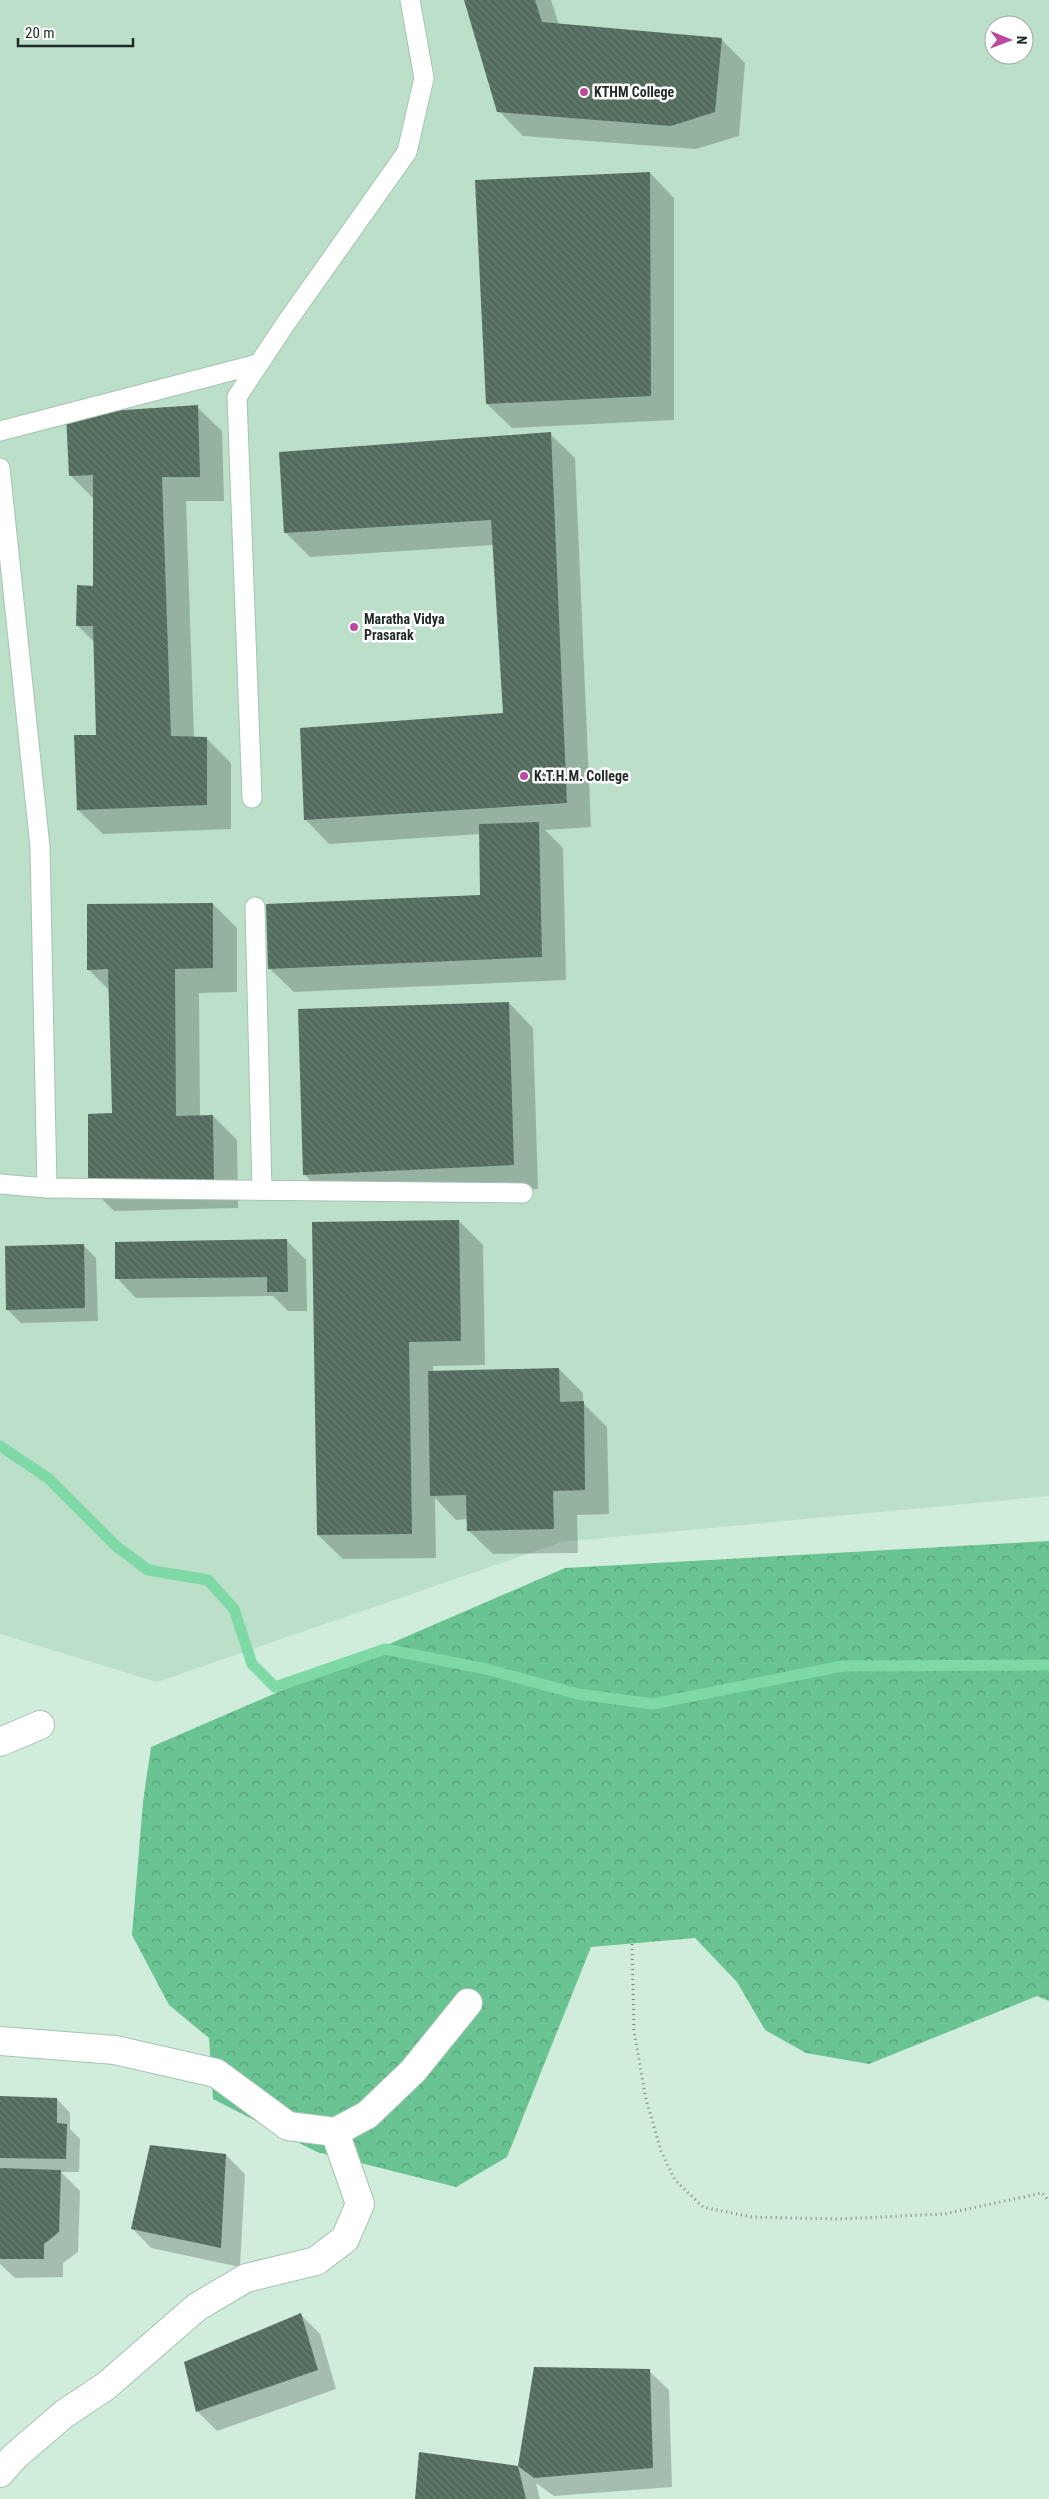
<svg xmlns="http://www.w3.org/2000/svg" width="1049" height="2499" font-family="'Roboto Condensed',sans-serif">
<style>
.built{fill:#bbdfc9;fill-rule:evenodd}
.forest{fill:url(#forest-crowns)}
.shadow{fill:#0003}
.lines{fill:none;stroke-linecap:round;stroke-linejoin:round}
.stream{stroke:#7ed9a7;stroke-width:11}
.building{fill:url(#building-back-hatch)}
.lane-casing{stroke:#a6c3b1;stroke-width:21}
.street-casing{stroke:#a6c3b1;stroke-width:30}
.path{stroke:#74897c;stroke-width:3;stroke-dasharray:1 4;stroke-linecap:butt}
.lane{stroke:#fff;stroke-width:19}
.street{stroke:#fff;stroke-width:28}
.poi-dot{fill:#bd48a0;stroke:#fff;stroke-width:2}
.labels{text-anchor:middle;stroke-width:5;stroke-linejoin:round;paint-order:stroke}
.poi-label{font-size:14px;font-weight:bold;fill:#1f2a24;stroke:#fff;text-anchor:start}
</style>
<defs>
<pattern id="forest-crowns" width="20" height="18" patternUnits="userSpaceOnUse" patternTransform="scale(1.25)"><rect width="20" height="18" fill="#69c392"/><path d="M2 6a3 3 0 1 1 6 0M12 15a3 3 0 1 1 6 0" fill="none" stroke="#569f77"/></pattern>
<pattern id="building-back-hatch" width="6" height="6" patternUnits="userSpaceOnUse" patternTransform="scale(1.25)"><rect width="6" height="6" fill="#516b5c"/><path d="M-1 5l2 2M0 0l6 6M5-1l2 2" fill="none" stroke="#6c8074"/></pattern>
</defs>
<rect width="100%" height="100%" fill="#cfedda"/>
<!-- built -->
<path class="built" d="M0 0H1049V1496L562 1542 157 1682 0 1634ZM994 25H1024V55H994Z"/>
<!-- forest -->
<polygon class="forest" points="1049,1541 1049,2001 1037,1996 869,2064 806,2053 765,2030 737,1982 695,1938 591,1947 507,2157 456,2187 317,2152 213,2099 209,2038 169,2005 132,1935 143,1802 151,1747 565,1568"/>
<!-- shadow -->
<g class="shadow">
<polygon points="465,0 551,0 559,25 721,39 745,63 739,136 696,149 523,136 499,111"/>
<polygon points="650,173 674,198 674,420 512,428 487,404"/>
<polygon points="197,407 222,431 224,501 186,501 194,738 206,738 231,763 231,829 103,834 78,810 98,736 95,643 77,625 94,587 94,499 70,475"/>
<polygon points="550,434 575,458 591,827 545,830 563,848 566,980 294,992 269,968 481,896 480,834 329,844 305,819 504,715 494,545 310,557 285,532"/>
<polygon points="213,904 237,928 237,992 199,993 200,1116 213,1116 237,1140 238,1208 114,1211 90,1187 113,1115 110,991 88,969"/>
<polygon points="509,1003 533,1028 538,1189 329,1199 304,1174"/>
<polygon points="459,1221 483,1245 485,1365 433,1366 433,1372 559,1369 583,1393 583,1403 607,1427 609,1514 577,1515 578,1553 493,1554 468,1530 468,1519 456,1520 435,1498 436,1558 343,1559 318,1535"/>
<polygon points="287,1241 306,1260 307,1311 288,1311 273,1296 136,1298 117,1278"/>
<polygon points="83,1245 96,1258 98,1321 21,1323 8,1310"/>
<polygon points="57,2099 70,2113 70,2129 80,2139 79,2172 61,2172 80,2191 78,2252 63,2263 63,2277 15,2278 0,2264 0,2110"/>
<polygon points="226,2155 245,2174 240,2267 151,2248 132,2228"/>
<polygon points="301,2315 320,2334 336,2389 217,2431 198,2412 186,2363"/>
<polygon points="535,2369 649,2371 669,2390 672,2487 554,2496 536,2483 540,2499 416,2499 420,2453 519,2467"/>
</g>
<g class="lines">
<!-- stream -->
<polyline class="stream" points="0,1446 48,1478 116,1546 148,1570 208,1580 234,1609 252,1664 275,1687 385,1649 486,1669 578,1694 653,1704 842,1666 1048,1665"/>
</g>
<!-- building -->
<g class="building">
<polygon points="464,0 535,0 542,22 722,38 715,112 671,126 497,112"/>
<polygon points="650,172 651,396 486,404 475,180"/>
<polygon points="198,405 200,477 162,477 171,736 207,737 207,805 77,810 74,735 96,735 93,626 76,626 77,585 93,586 93,475 69,476 66,414"/>
<polygon points="551,432 567,803 304,820 300,728 503,713 491,520 284,533 279,452"/>
<polygon points="539,822 542,957 268,969 266,904 480,895 479,824"/>
<polygon points="213,903 213,968 175,969 176,1116 213,1115 214,1184 88,1187 88,1114 112,1113 108,969 87,970 87,904"/>
<polygon points="509,1002 514,1165 303,1175 298,1009"/>
<polygon points="459,1220 461,1341 409,1342 412,1534 317,1535 312,1222"/>
<polygon points="287,1239 288,1292 267,1292 267,1277 115,1279 115,1242"/>
<polygon points="84,1244 85,1308 6,1310 5,1246"/>
<polygon points="559,1368 560,1402 584,1401 585,1490 553,1491 554,1529 467,1531 466,1495 430,1496 428,1371"/>
<polygon points="0,2096 57,2098 57,2123 67,2124 66,2159 0,2158"/>
<polygon points="150,2145 226,2154 221,2248 131,2229"/>
<polygon points="0,2168 61,2170 59,2232 44,2244 44,2259 0,2259"/>
<polygon points="301,2313 318,2370 196,2412 184,2362"/>
<polygon points="534,2367 650,2369 653,2468 534,2478 518,2466 526,2499 415,2499 419,2452 518,2466"/>
</g>
<g class="lines">
<!-- lane casing -->
<g class="lane-casing">
<g id="lane">
<polyline points="0,431 258,364"/>
<polyline points="0,468 40,847 47,1188"/>
<polyline points="252,798 237,397 286,323 407,152 424,78 410,0"/>
<polyline points="255,907 262,1190"/>
<polyline points="0,1184 47,1188 523,1193"/>
</g>
</g>
<!-- street casing -->
<g class="street-casing">
<g id="street">
<polyline points="0,1742 40,1725"/>
<polyline points="0,2041 115,2050 216,2073 288,2126 335,2132 367,2115 413,2071 468,2003"/>
<polyline points="0,2473 14,2457 64,2414 106,2386 197,2307 246,2278 316,2261 345,2239 360,2204 335,2132"/>
</g>
</g>
<!-- path -->
<polyline class="path" points="632,1944 634,2032 646,2099 661,2151 675,2180 703,2207 752,2217 838,2219 944,2214 1042,2193 1049,2201"/>
<!-- lane -->
<use href="#lane" class="lane"/>
<!-- street -->
<use href="#street" class="street"/>
</g>
<!-- markers -->
<g class="poi-dot">
<circle cx="584" cy="92" r="5"/>
<circle cx="354" cy="627" r="5"/>
<circle cx="524" cy="776" r="5"/>
</g>
<g class="labels">
<!-- poi labels -->
<g class="poi-label">
<text x="594" y="97">KTHM College</text>
<text x="364" y="624">Maratha Vidya<tspan x="364" dy="16">Prasarak</tspan></text>
<text x="534" y="781">K.T.H.M. College</text>
</g>
</g>
<!-- north arrow -->
<g transform="translate(1009 40) rotate(91)"><circle r="24" fill="#ffffff" stroke="#a5aaa7"/>
<path d="M0-4L9 19L0 12L-9 19Z" fill="#bd48a0"/>
<text y="-8" font-size="14" font-weight="bold" text-anchor="middle" fill="#1f2a24">N</text>
</g>
<!-- scale -->
<path d="M18 38v8h115v-8" fill="none" stroke="#1f2a24" stroke-width="2.5"/>
<text x="25" y="38" font-size="15" fill="#1f2a24" stroke="#ffffff" stroke-width="4" paint-order="stroke">20 m</text>
</svg>
